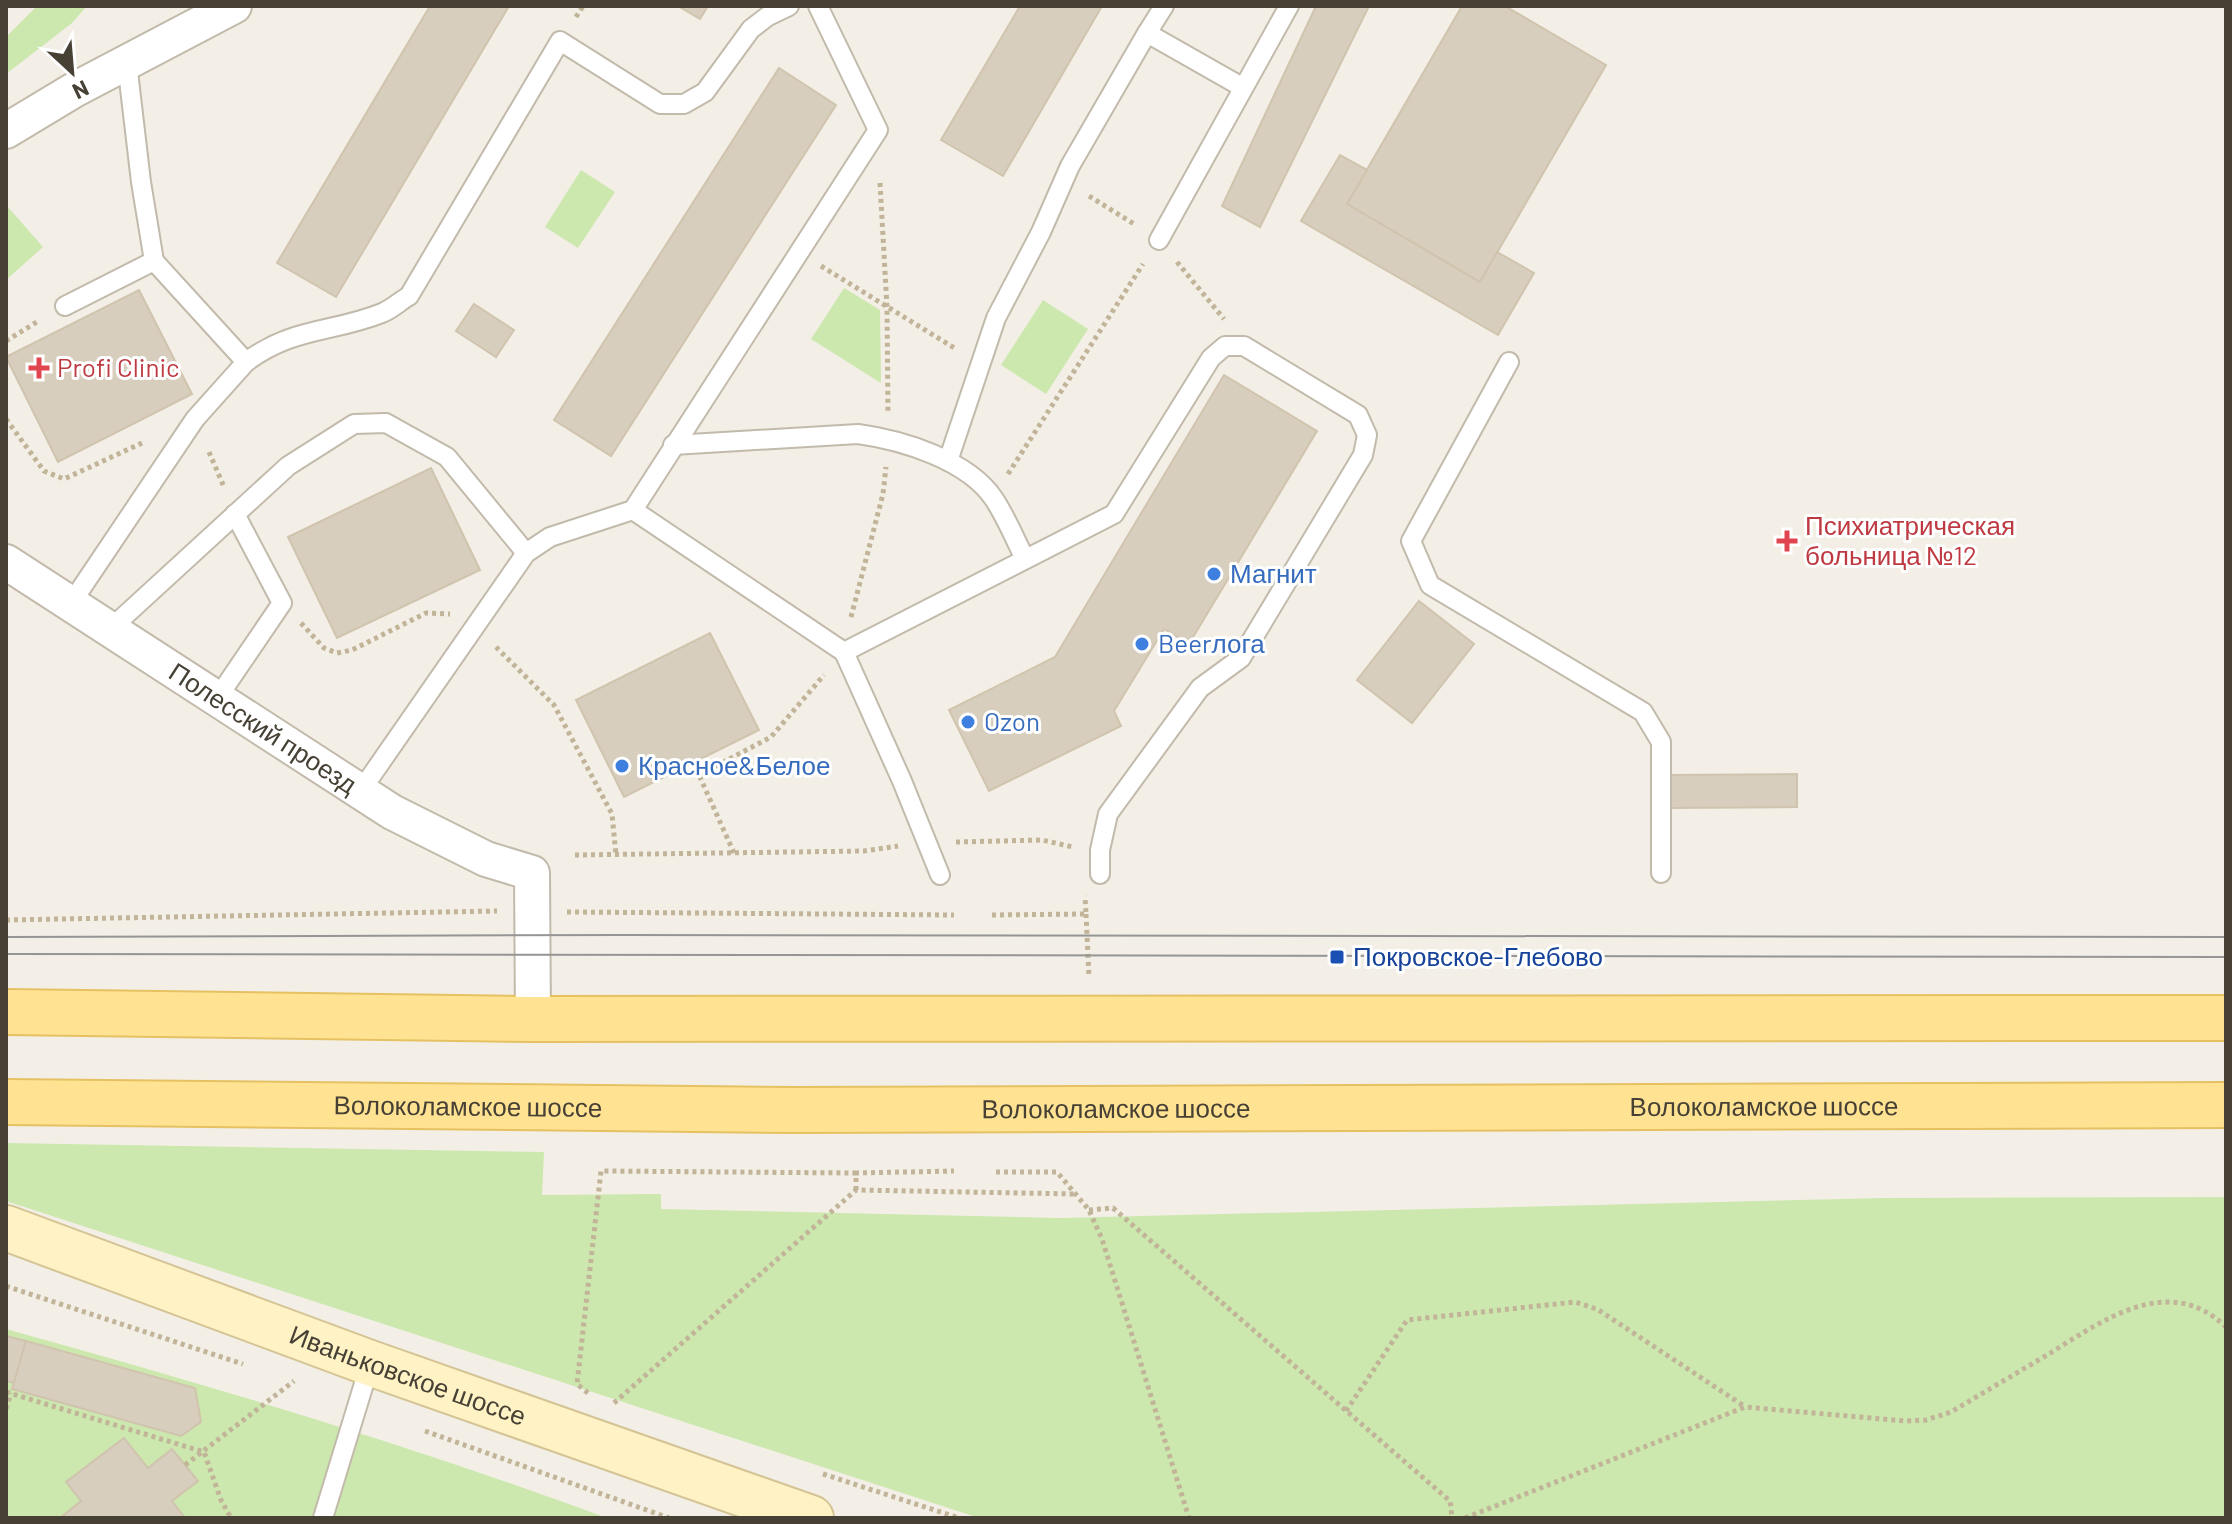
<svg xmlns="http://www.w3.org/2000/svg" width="2232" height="1524" font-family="Barlow,sans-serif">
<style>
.green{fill:#cce8ae}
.building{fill:#d8cebe;stroke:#d0c4ae;stroke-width:2}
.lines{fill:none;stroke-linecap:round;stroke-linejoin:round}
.lane-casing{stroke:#c2baab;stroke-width:22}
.street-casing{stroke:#c2baab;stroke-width:38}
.secondary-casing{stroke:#d4c495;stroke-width:48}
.primary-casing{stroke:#e5c162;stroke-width:48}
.path{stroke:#c1b499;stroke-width:5;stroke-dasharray:4 4;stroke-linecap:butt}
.lane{stroke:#fff;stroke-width:18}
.street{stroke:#fff;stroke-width:34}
.secondary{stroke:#fff2c4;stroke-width:44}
.primary{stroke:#ffe393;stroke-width:44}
.tram{stroke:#959595;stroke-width:2}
.health-dot{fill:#e0444e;stroke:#fff;stroke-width:3}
.shop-dot{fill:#3f7fe0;stroke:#fff;stroke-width:3}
.transit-dot{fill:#1a4fb4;stroke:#fff;stroke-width:3}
.labels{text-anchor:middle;stroke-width:6;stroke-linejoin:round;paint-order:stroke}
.health-label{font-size:26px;fill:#be3a42;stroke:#fff;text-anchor:start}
.shop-label{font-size:26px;fill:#366cbe;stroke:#fff;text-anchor:start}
.street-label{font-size:26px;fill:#464035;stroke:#fff}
.transit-label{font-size:26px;fill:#164399;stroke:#fff;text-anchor:start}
</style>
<rect width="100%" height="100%" fill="#f3efe6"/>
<!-- green -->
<g class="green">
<polygon points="37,6 87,6 72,23 6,74 6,37"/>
<polygon points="581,170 615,192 578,248 545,227"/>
<polygon points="7,206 43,247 6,280 6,207"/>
<polygon points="844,288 880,310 881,383 811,339"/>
<polygon points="1043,300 1088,329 1046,394 1001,365"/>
<polygon points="6,1143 544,1152 542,1195 661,1194 661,1209 1060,1218 1885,1198 2226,1197 2226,1518 979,1518 6,1201"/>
<path d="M6 1329C208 1385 410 1445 607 1518H6Z"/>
</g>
<!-- building -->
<g class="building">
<polygon points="430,6 509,6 336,297 277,263"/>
<polygon points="678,6 708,6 700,19"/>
<polygon points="1020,6 1102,6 1003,176 941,140"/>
<polygon points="1316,6 1369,6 1260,227 1222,206"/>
<polygon points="1462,6 1505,6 1606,65 1480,282 1347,204"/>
<polygon points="779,68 836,105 611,456 554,420"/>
<polygon points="1340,155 1367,170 1347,204 1480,282 1497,252 1534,273 1498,335 1301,221"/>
<polygon points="139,290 192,394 58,462 6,357"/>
<polygon points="474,304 514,330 496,357 456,331"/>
<polygon points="1224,375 1317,431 1189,644 1164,629 1114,711 1121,726 989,791 949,710 1055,657"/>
<polygon points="431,468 480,570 337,638 288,537"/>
<polygon points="1419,601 1474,644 1412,723 1357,680"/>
<polygon points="710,633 759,730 624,797 576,700"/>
<polygon points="1797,774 1797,807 1669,808 1669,775"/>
<polygon points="6,1336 26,1341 14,1383 6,1381"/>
<polygon points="26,1341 195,1388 201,1422 181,1436 12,1389"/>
<polygon points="124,1438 148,1468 172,1449 198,1481 172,1501 185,1518 60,1518 81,1501 66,1482"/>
</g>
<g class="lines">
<!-- lane casing -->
<g class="lane-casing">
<g id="lane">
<polyline points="818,6 878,130 633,510 844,652"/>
<polyline points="1164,6 1147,33 1242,87"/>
<polyline points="1159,240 1289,6"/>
<polyline points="65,306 154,261"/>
<path d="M246 362C293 327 332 333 382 313 392 309 400 301 409 296L560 41 660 104H684L705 92 751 29 768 16 789 6"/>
<polyline points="1509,362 1411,541 1430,585 1643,712 1661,742 1661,873"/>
<path d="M673 445 858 434C902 440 968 460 994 499 1006 517 1015 539 1025 559"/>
<polyline points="948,461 996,318 1041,232 1070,166 1147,33"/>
<polyline points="70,605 195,419 246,362 154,261 141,182 127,63"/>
<polyline points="108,631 288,466 354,424 386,423 447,457 526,553"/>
<polyline points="216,700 282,603 235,514"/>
<polyline points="360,792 526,553 550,537 633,510"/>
<polyline points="940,875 902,781 844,652 1114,514 1211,358 1225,346 1244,346 1358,415 1367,435 1363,455 1241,658 1200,688 1108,814 1100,850 1100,874"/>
<polyline points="323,1518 370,1364"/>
</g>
</g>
<!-- street casing -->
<g class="street-casing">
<g id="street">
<polyline points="6,131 74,90 234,6"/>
<path id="s1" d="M6 562 392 812 486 859 532 873 533 1019"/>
</g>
</g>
<!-- secondary casing -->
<g class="secondary-casing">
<g id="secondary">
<path id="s2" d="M6 1228 370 1363 811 1518"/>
</g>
</g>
<!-- primary casing -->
<g class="primary-casing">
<g id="primary">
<polyline points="6,1012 533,1019 2226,1018"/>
<path id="s3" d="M6 1102 795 1110 2226 1105"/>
</g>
</g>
<!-- path -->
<g class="path">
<polyline points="576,17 583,6"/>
<polyline points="880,183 887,307 888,413"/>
<polyline points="1089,196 1134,224"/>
<polyline points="1177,262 1224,319"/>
<polyline points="821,266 956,349"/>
<polyline points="6,341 40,320"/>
<polyline points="6,419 44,471 64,479 142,443"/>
<polyline points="209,452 224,487"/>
<polyline points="1008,474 1143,264"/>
<polyline points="851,617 883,494 886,467"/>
<polyline points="301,623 324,648 337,653 352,650 426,613 450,614"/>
<polyline points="496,647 554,705 612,814 616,855"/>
<polyline points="956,842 1042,840 1073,847"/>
<polyline points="734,853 699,775 771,737 824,675"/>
<polyline points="575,855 864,851 898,846"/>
<polyline points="567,912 954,915"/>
<polyline points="1086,914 1089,977"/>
<polyline points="992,915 1086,914 1085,896"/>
<polyline points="6,920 497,911"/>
<polyline points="996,1172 1057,1172 1089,1210 1102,1239 1189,1518"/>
<polyline points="856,1190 856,1173 954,1171"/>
<polyline points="1089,1210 1113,1208 1450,1501 1452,1518"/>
<polyline points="6,1286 243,1364"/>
<polyline points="6,1392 204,1452 221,1500 231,1518"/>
<polyline points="588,1393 577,1384 601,1171 856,1173"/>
<polyline points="614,1403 856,1190 1076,1194"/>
<polyline points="6,1409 11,1393"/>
<polyline points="1346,1411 1407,1320 1575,1302 1597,1309 1744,1406"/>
<polyline points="425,1431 669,1518"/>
<polyline points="185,1465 294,1381"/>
<polyline points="823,1474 959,1518"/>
<path d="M1465 1518 1745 1407 1905 1421 1926 1420 1951 1412C1983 1393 2015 1374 2047 1355 2101 1322 2168 1271 2226 1327"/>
</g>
<!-- lane -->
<use href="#lane" class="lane"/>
<!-- street -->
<use href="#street" class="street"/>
<!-- secondary -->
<use href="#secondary" class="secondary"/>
<!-- primary -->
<use href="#primary" class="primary"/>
<!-- tram -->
<g class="tram">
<polyline points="6,937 623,935 2226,937"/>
<polyline points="6,954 2226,957"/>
</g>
</g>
<!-- markers -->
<g class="health-dot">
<path d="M35 356h8v8h8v8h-8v8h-8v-8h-8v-8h8z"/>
<path d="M1783 529h8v8h8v8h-8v8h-8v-8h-8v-8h8z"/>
</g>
<g class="shop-dot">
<circle cx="1214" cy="574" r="8"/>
<circle cx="1142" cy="644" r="8"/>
<circle cx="968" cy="722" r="8"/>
<circle cx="622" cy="766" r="8"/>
</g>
<rect class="transit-dot" x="1329" y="949" width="16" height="16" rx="4"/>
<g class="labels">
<!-- health labels -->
<g class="health-label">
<text x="57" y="377">Profi Clinic</text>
<text x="1805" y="535">Психиатрическая<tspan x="1805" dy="30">больница №12</tspan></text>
</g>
<!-- shop labels -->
<g class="shop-label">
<text x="1230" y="583">Магнит</text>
<text x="1158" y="653">Beerлога</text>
<text x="984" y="731">Ozon</text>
<text x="638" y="775">Красное&amp;Белое</text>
</g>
<!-- street labels -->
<g class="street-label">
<text dy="9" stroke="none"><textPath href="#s1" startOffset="306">Полесский проезд</textPath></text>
<text dy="9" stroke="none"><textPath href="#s3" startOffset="462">Волоколамское шоссе</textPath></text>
<text dy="9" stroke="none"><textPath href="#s3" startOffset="1758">Волоколамское шоссе</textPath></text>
<text dy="9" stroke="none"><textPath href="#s3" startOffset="1110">Волоколамское шоссе</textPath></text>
<text dy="9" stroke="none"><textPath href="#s2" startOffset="428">Иваньковское шоссе</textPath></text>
</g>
<!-- transit labels -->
<g class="transit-label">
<text x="1353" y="966">Покровское-Глебово</text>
</g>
</g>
<!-- border -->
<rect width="2232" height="1524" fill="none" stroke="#464035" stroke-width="16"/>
<!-- north arrow -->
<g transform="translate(72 72) rotate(154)" stroke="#ffffff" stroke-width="6" paint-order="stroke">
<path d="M0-6L14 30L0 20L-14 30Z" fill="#464035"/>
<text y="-12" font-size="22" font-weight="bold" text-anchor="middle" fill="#464035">N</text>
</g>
</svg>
